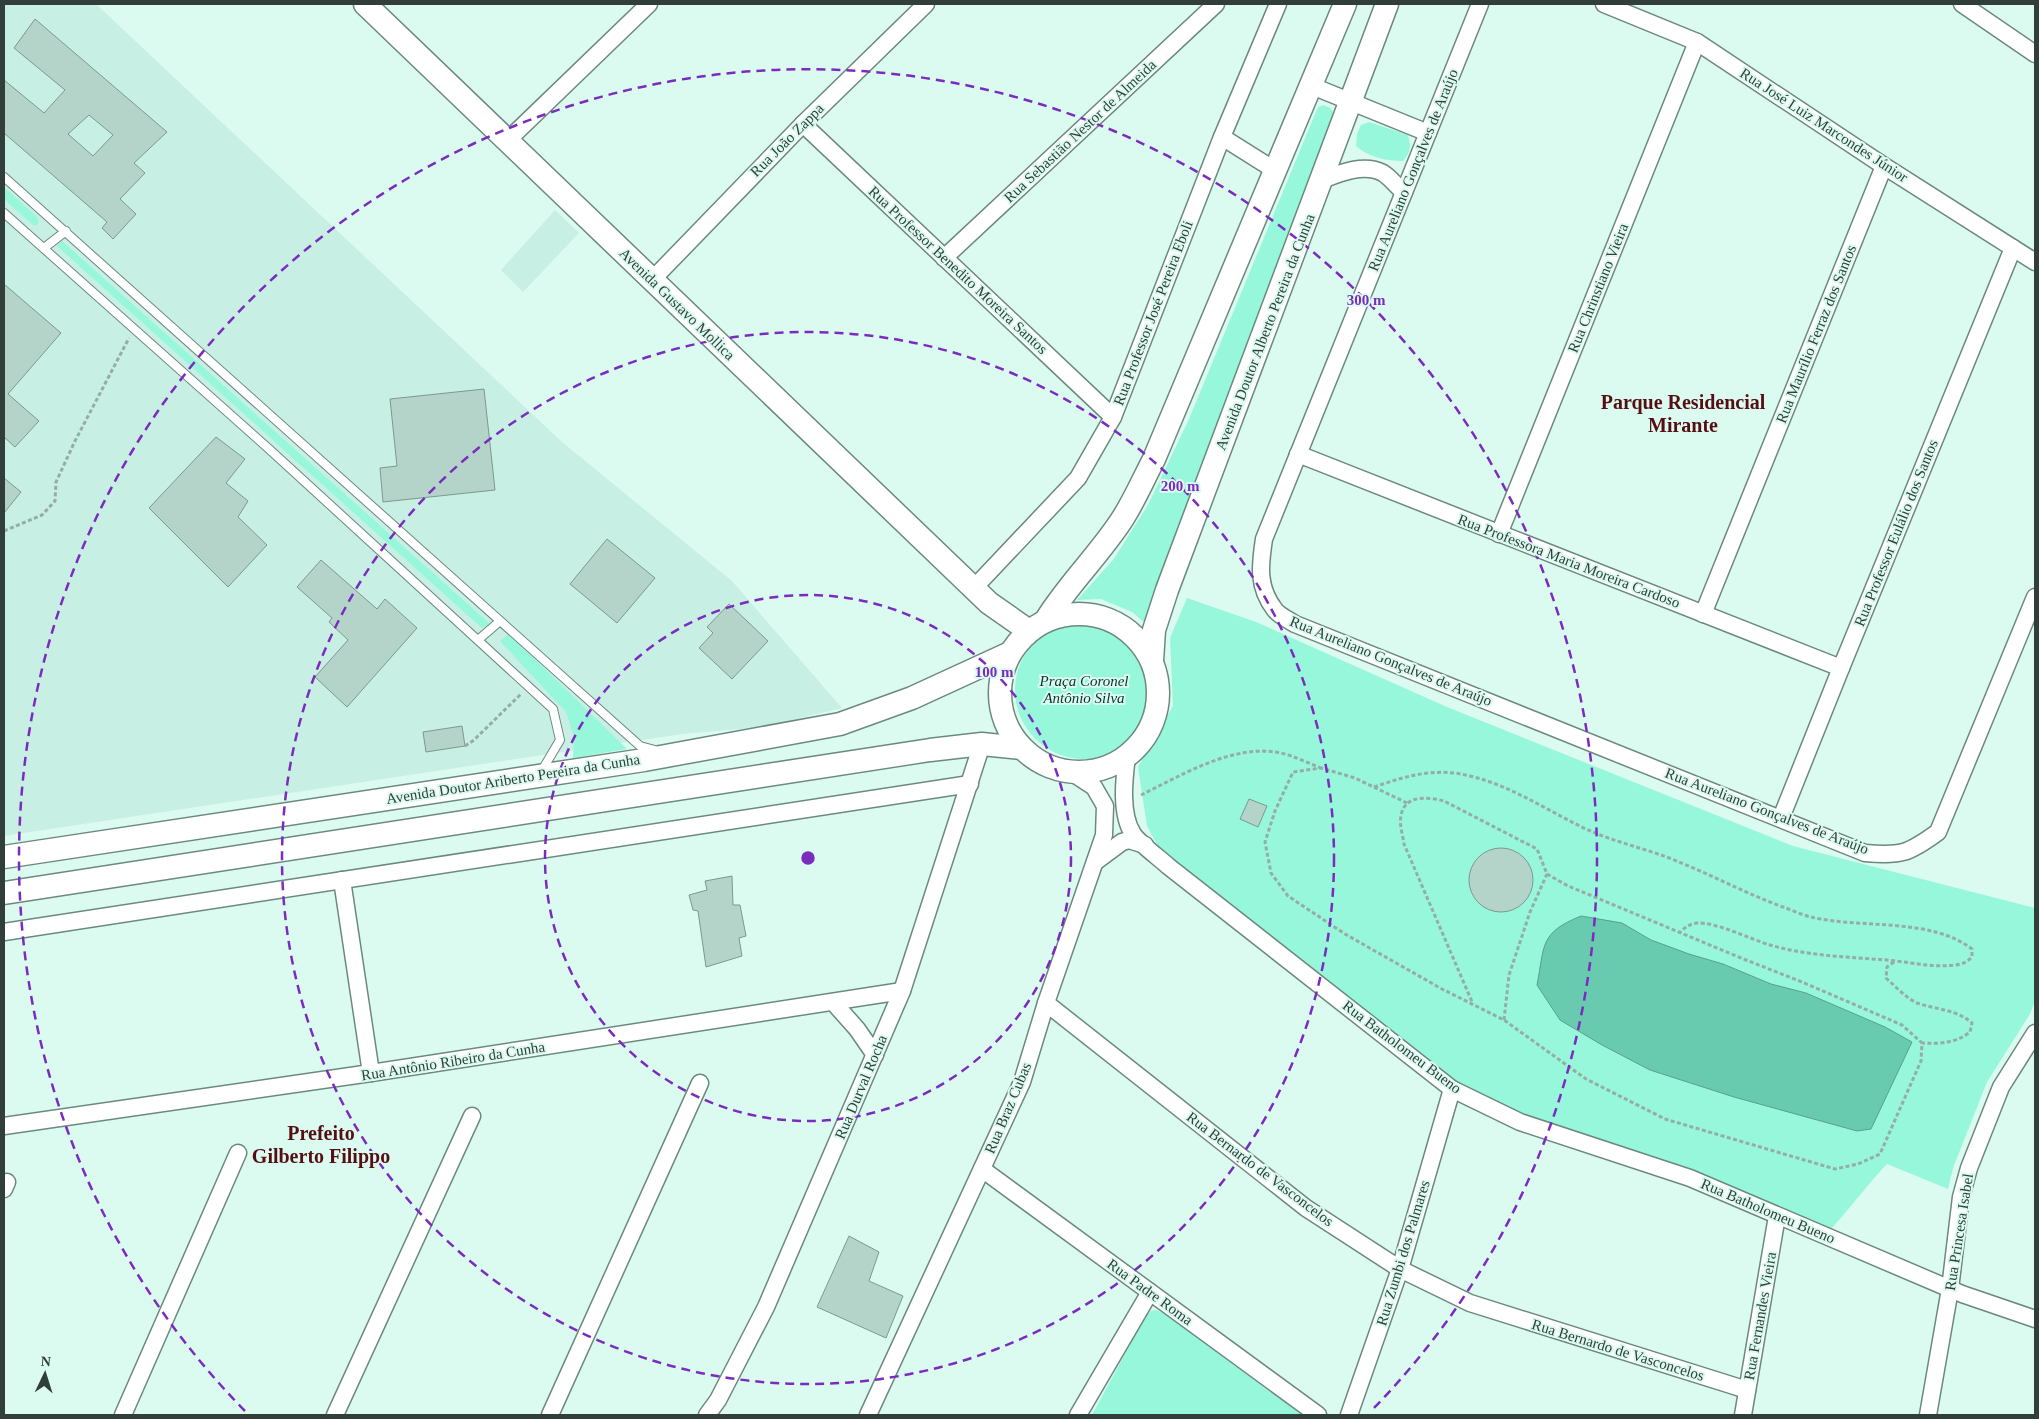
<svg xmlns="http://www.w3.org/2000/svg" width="2039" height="1419" font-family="Georgia,serif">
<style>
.built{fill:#c8efe3}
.green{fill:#96f7da}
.water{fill:#68cbaf;stroke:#58a18c}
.building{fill:#b5d4c9;stroke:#7b998f;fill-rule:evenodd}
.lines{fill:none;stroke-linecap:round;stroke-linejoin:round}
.lane-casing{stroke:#6c897f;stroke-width:10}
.street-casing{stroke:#6c897f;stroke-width:19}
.secondary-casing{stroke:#6c897f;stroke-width:25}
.path{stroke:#95ada5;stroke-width:3;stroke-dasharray:4 2.5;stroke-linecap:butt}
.lane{stroke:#fff;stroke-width:8}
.street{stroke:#fff;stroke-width:16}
.secondary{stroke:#fff;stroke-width:22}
.ring{fill:none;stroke:#7b2cbf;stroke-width:2.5;stroke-dasharray:9 6}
.labels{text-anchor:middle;stroke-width:4;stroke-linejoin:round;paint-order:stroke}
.street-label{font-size:15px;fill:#313e3a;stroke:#dcfbf0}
.park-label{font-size:15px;font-style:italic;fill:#05352a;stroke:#dcfbf0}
.district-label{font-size:20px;font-weight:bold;fill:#550f14;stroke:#dcfbf0}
.centre{fill:#7b2cbf;stroke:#dcfbf0;stroke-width:2.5}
.ring-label{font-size:15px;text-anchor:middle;font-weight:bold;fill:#7b2cbf;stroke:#dcfbf0;stroke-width:4;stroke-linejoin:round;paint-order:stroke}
</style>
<rect width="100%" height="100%" fill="#dcfbf0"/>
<!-- built -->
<g class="built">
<polygon points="4,4 96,4 562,442 732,581 842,708 763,727 682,734 4,836"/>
<polygon points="555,210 579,233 523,292 501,270"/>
</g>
<!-- green -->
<g class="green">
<polygon points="1324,105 1330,108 1334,113 1145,623 1132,612 1101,599 1077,600 1113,560 1148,505 1189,419 1318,107"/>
<path d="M1369 122 1408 135C1411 147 1411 152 1403 161 1387 161 1368 157 1356 146L1357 134 1361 125Z"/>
<polygon points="4,187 36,216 39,222 37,225 33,225 4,199"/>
<polygon points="62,241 490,624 482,628 57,246"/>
<path d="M1187 598 1256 622 1447 707 1793 846 2035 908V1001L2030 1014 1987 1082 1953 1168 1948 1189 1887 1164C1866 1186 1849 1210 1828 1232L1551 1126 1460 1085 1447 1075 1263 929 1161 852 1147 826 1138 767 1173 706 1170 638Z"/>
<circle cx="1084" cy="690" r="69"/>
<polygon points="509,634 627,749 573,758 574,737 566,712 500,641"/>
<polygon points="1156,1310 1163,1313 1302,1415 1092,1415 1146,1315 1151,1311"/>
</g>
<!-- water -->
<path class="water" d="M1581 916 1622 923 1651 940 1689 954 1723 964 1771 984 1806 993 1885 1027 1912 1042 1871 1129 1857 1131 1734 1097 1650 1070 1602 1045 1560 1020 1537 985C1545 945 1539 933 1581 916Z"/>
<!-- building -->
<g class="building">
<path d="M35 19 167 132 134 163 145 173 120 199 136 214 113 239 102 228 107 222 4 133V80L44 113 65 90 14 48ZM89 115 113 135 93 156 68 134Z"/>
<polygon points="4,284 61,333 8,394 39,421 15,447 4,437"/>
<polygon points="484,389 495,490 383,502 380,468 397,466 390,399"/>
<polygon points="216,437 245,459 226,483 248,501 238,517 267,545 228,587 149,508"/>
<polygon points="4,478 21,492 4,513"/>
<polygon points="607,539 655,578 617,623 570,584"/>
<polygon points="321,560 377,609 385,599 417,628 347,707 315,677 348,640 329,622 332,618 297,587"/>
<polygon points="729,604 768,641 732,679 699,648 713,633 707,627"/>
<polygon points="462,726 465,746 426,752 423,732"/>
<polygon points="1249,799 1267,806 1258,827 1240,819"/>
<circle cx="1501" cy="880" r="32"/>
<polygon points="732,876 733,905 740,905 746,936 739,938 742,956 706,967 698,911 693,910 689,895 707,890 705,881"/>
<polygon points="849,1236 879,1252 869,1281 903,1296 886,1338 817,1307"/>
</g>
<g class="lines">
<!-- lane casing -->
<g class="lane-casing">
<g id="lane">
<polyline points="4,177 640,746 655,750"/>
<polyline points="4,213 269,449 553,709 560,740 541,772"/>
<polyline points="44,248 66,231"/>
<polyline points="478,640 500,621"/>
</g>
</g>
<!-- street casing -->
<g class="street-casing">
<g id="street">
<path d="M1480 4 1264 539C1260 565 1257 587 1275 610 1280 616 1289 620 1295 624L1865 853C1901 856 1908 854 1938 832L2035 597"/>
<polyline points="1604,4 1697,42 1884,166 2035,262"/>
<polyline points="1962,4 2035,54"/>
<polyline points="1312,86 1428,133"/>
<polyline points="803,124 1113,417"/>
<polyline points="1222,137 1276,171"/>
<polyline points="507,141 649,4"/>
<path d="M1322 180C1340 173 1364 163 1383 173 1391 178 1397 187 1404 192"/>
<polyline points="944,258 1216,4"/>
<polyline points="652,280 803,124 926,4"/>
<polyline points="1298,454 1841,668"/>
<polyline points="1499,534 1697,42"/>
<polyline points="973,589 1078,478 1113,417 1222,137 1278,4"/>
<polyline points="1703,614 1884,166"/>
<path d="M1127 756C1124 779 1120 814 1133 834 1140 844 1158 857 1168 866L1452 1089 1520 1122 1690 1178 1962 1294 2035 1319"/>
<polyline points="1781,818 1841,668 2013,248"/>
<polyline points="1095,862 1122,842 1129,840 1145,845"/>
<polyline points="342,880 371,1073"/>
<polyline points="4,932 970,784"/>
<polyline points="833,1002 857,1029 875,1055"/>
<polyline points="1046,1003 1306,1208 1400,1269 1470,1303 1747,1390"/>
<polyline points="4,1126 371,1073 902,991"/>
<polyline points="982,1169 1318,1415"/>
<polyline points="4,1189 7,1182"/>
<polyline points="123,1415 238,1153"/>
<polyline points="335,1415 472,1116"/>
<polyline points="550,1415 700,1083"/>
<polyline points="707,1415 718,1400 766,1307 902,991 982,744"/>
<polyline points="868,1415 1022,1082 1046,1003 1104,835 1105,806 1094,787 1071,772"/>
<polyline points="1078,1415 1150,1292"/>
<polyline points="1349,1415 1400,1269 1452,1089"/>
<polyline points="1743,1415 1777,1216"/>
<polyline points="1928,1415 1950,1289 1961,1197 1969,1168 2001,1087 2035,1033"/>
</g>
</g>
<!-- secondary casing -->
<g class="secondary-casing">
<g id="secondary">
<polyline points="365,4 989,603 1029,631"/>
<circle cx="1079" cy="693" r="79"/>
<path d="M1046 620C1069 583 1100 554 1123 518 1135 499 1144 478 1154 459L1345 4"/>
<polyline points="1152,661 1154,630 1167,590 1387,4"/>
<polyline points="4,857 644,760 840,724 912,698 1010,653"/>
<polyline points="4,893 930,750 982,744 1021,748"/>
</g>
</g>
<!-- path -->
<g class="path">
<polyline points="4,531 42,515 55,501 56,482 75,441 129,338"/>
<polyline points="465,746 474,740 521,694"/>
<path d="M1374 787C1406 776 1435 767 1470 776 1512 786 1548 811 1586 829 1616 843 1649 849 1679 862 1714 876 1747 894 1783 907 1792 910 1802 915 1811 917 1861 929 1930 917 1972 949V957C1967 962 1963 964 1955 965 1932 968 1910 962 1887 960 1848 957 1808 956 1770 945 1750 939 1716 922 1697 923 1690 924 1685 927 1680 932"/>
<path d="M1141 795C1182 775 1234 743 1281 753 1294 756 1308 763 1321 768"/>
<path d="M1407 803 1355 778 1321 768 1293 772 1275 811 1265 842 1271 873 1288 896 1345 934 1442 989 1504 1020 1586 1079 1665 1119 1835 1169 1858 1164 1880 1154 1921 1061 1922 1043 1902 1025 1802 982 1746 960 1568 886 1547 874 1537 849 1444 801C1429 797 1404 794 1401 816 1399 824 1403 836 1404 844L1473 1004"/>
<path d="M1894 962 1887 967 1886 978C1896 987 1906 998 1917 1003 1937 1010 1956 1009 1972 1023L1970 1032C1956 1043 1940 1044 1922 1043"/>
<polyline points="1504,1020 1509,975 1530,912 1547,874"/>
</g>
<!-- lane -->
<use href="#lane" class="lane"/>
<!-- street -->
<use href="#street" class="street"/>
<!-- secondary -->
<use href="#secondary" class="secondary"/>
</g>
<!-- distance rings -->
<g class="ring">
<circle cx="808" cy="858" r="263"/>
<circle cx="808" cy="858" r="526"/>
<path d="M245 1411A789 789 0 1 1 1371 1411"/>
</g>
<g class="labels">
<!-- street labels -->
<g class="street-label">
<text transform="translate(1824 125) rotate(33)" y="5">Rua José Luiz Marcondes Júnior</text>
<text transform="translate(1080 131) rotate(-43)" y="5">Rua Sebastião Nestor de Almeida</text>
<text transform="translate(787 140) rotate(-45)" y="5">Rua João Zappa</text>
<text transform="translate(1413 170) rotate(-68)" y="5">Rua Aureliano Gonçalves de Araújo</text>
<text transform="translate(958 270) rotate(43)" y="5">Rua Professor Benedito Moreira Santos</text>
<text transform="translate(1598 288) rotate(-68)" y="5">Rua Chrinstiano Vieira</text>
<text transform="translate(677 304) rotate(44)" y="5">Avenida Gustavo Mollica</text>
<text transform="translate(1153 313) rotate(-69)" y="5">Rua Professor José Pereira Eboli</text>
<text transform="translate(1265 332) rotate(-69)" y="5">Avenida Doutor Alberto Pereira da Cunha</text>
<text transform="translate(1816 334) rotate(-68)" y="5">Rua Maurílio Ferraz dos Santos</text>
<text transform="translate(1896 533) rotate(-68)" y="5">Rua Professor Eulálio dos Santos</text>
<text transform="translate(1569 561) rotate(21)" y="5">Rua Professora Maria Moreira Cardoso</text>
<text transform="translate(1391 661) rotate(22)" y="5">Rua Aureliano Gonçalves de Araújo</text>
<text transform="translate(513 779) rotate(-9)" y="5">Avenida Doutor Ariberto Pereira da Cunha</text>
<text transform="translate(1767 811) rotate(21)" y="5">Rua Aureliano Gonçalves de Araújo</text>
<text transform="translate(1402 1047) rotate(37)" y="5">Rua Batholomeu Bueno</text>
<text transform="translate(453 1061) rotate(-9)" y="5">Rua Antônio Ribeiro da Cunha</text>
<text transform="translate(861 1087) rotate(-67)" y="5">Rua Durval Rocha</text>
<text transform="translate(1008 1108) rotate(-67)" y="5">Rua Braz Cubas</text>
<text transform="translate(1260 1169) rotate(37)" y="5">Rua Bernardo de Vasconcelos</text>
<text transform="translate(1768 1211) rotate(23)" y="5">Rua Batholomeu Bueno</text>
<text transform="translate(1959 1232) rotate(-81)" y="5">Rua Princesa Isabel</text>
<text transform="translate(1403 1253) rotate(-73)" y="5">Rua Zumbi dos Palmares</text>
<text transform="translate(1150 1292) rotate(36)" y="5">Rua Padre Roma</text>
<text transform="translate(1760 1316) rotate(-80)" y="5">Rua Fernandes Vieira</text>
<text transform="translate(1618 1350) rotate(17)" y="5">Rua Bernardo de Vasconcelos</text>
</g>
<!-- park labels -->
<g class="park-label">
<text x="1084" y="686">Praça Coronel<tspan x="1084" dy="17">Antônio Silva</tspan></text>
</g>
<!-- district labels -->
<g class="district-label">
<text x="1683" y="409">Parque Residencial<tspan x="1683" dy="23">Mirante</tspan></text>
<text x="321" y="1140">Prefeito<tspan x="321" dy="23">Gilberto Filippo</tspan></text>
</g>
</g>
<circle cx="808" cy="858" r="8" class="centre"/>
<g class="ring-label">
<text x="1366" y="305">300 m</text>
<text x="1180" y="491">200 m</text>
<text x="994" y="677">100 m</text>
</g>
<!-- border -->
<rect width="2039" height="1419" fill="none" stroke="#313e3a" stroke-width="10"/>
<!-- north arrow -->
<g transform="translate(45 1374) rotate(4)" stroke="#dcfbf0" stroke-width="4" paint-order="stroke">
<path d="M0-4L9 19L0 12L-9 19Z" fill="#313e3a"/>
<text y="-8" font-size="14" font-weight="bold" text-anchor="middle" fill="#313e3a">N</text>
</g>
</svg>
